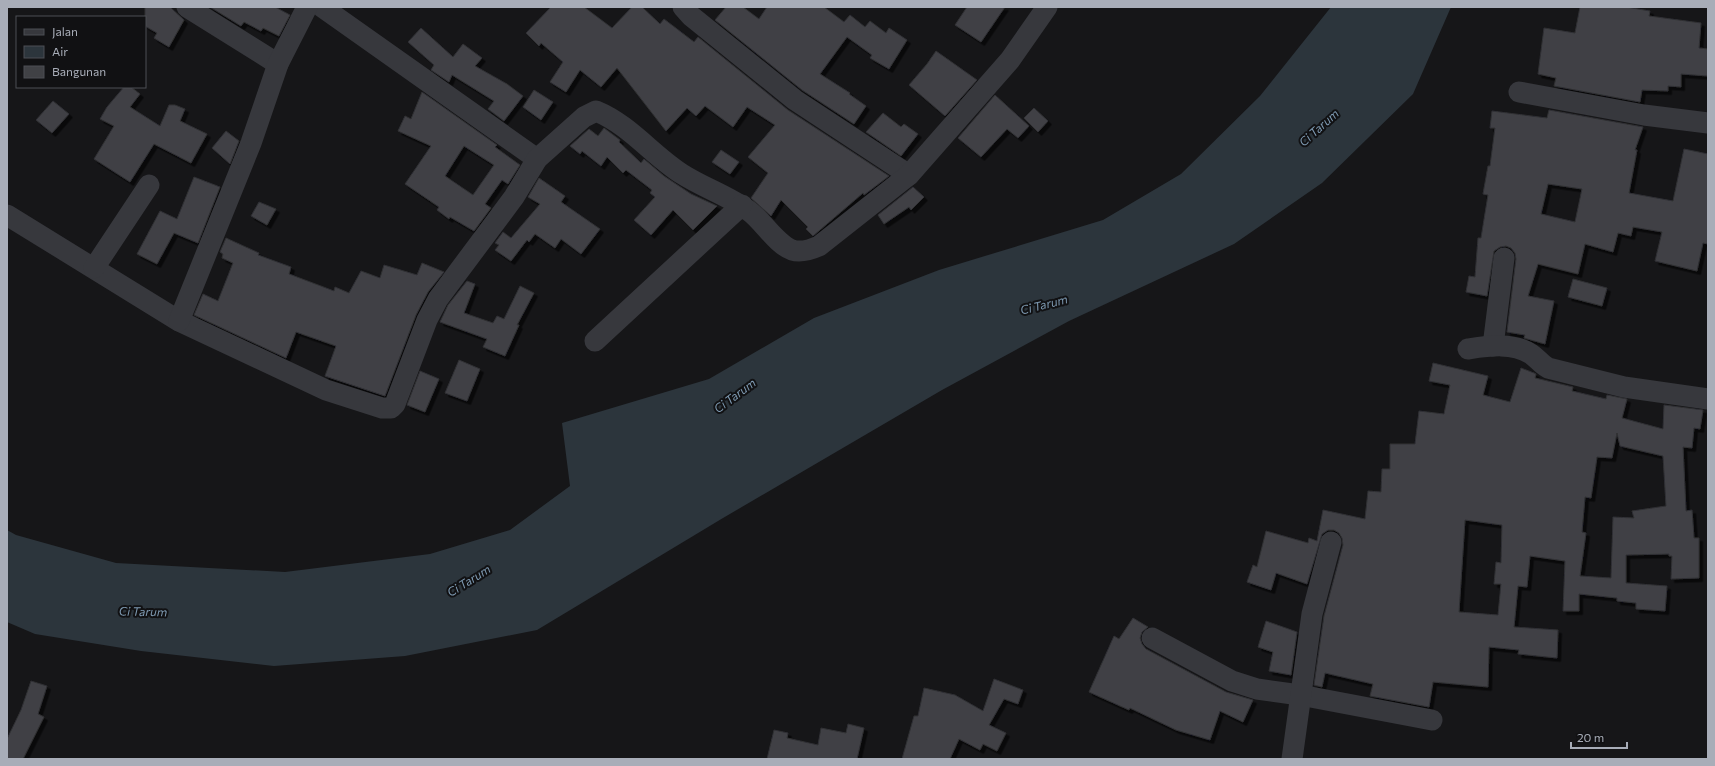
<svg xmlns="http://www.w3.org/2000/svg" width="1715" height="766" font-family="Commissioner,sans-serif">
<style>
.water{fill:#2c353c}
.building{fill:#404145;stroke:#303034;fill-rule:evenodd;filter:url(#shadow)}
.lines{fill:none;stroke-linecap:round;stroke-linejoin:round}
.minor{stroke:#37383d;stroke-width:21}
.labels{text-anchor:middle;stroke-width:4;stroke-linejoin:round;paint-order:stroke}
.water-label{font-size:12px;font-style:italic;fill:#7f9bb3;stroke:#111113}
</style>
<defs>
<filter id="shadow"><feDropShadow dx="3.5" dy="3.5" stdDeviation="0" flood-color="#0009"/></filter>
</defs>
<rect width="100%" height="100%" fill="#161618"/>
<!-- water -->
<polygon class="water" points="1331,7 1451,7 1413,94 1322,183 1234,244 1069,321 942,390 723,518 537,630 405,656 274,666 141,651 35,634 7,622 7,530 16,535 116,563 285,572 430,554 510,530 570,486 562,423 709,379 814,318 939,270 1103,220 1181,174 1260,96"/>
<!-- building -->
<g class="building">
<polygon points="145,7 170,7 184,20 169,47 154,38 157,33 145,26"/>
<polygon points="210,7 275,7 290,15 279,36 263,28 261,31 244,22 241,26"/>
<polygon points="551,7 584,7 612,28 632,7 642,7 660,24 664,19 694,42 698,37 788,110 889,176 864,195 863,193 813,236 806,229 808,227 781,200 771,216 751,198 768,173 748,157 775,125 747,107 733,127 705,106 696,116 687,108 666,131 617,68 601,87 580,70 566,92 550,82 563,62 541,43 539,46 526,33"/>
<polygon points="726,7 743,7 759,19 767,7 824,7 844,22 850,15 865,27 870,21 886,33 889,28 907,40 889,69 870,58 872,55 847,37 820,74 850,93 849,94 866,106 854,124 802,90 715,20"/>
<polygon points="967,7 1005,7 981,42 955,25"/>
<polygon points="1580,7 1626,7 1650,11 1649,16 1701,23 1699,48 1708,49 1708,76 1681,74 1681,87 1668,86 1668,91 1642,90 1640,102 1554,86 1556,78 1538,74 1544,28 1575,33"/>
<polygon points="421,28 453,57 463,44 482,58 475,66 507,84 523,96 504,121 488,109 494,101 452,75 449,82 431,70 434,65 408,42"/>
<polygon points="936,51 977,80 945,116 909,85 927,64"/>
<polygon points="124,87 131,87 140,94 130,107 160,126 169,105 175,105 185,109 180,121 207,134 191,163 154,144 130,182 94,159 114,126 100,119 107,107"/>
<polygon points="534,90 553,102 541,120 523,107"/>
<path d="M422 92 497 145 495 147 520 165 508 184 502 180 485 204 491 208 474 231 450 217 449 219 437 210 439 207 405 184 431 146 398 131 405 116 411 119ZM464 146 494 165 473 195 445 176Z"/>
<polygon points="995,95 1029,126 1018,138 1007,129 981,157 958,138"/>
<polygon points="53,101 69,114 52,133 36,120"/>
<polygon points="1034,108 1048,121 1038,132 1024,118"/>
<path d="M1549 110 1643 127 1635 150H1637L1629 193 1673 201 1684 149 1708 154V244L1703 243 1697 271 1655 261 1662 232 1633 227 1631 236 1618 233 1613 252 1585 244 1578 274 1538 264 1528 296 1554 301 1545 344 1524 338 1525 335 1507 332 1516 259 1515 253 1511 248 1506 246 1500 247 1494 251 1487 296 1466 292 1469 276 1475 277 1478 238H1481L1488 195 1483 194 1488 166H1490L1495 128H1490L1492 111 1547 118ZM1548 184 1582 189 1575 222 1541 214Z"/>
<polygon points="883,113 901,127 904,124 918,134 901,156 866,132"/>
<polygon points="604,128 620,140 619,142 641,163 644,159 664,176 691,194 717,206 693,230 673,210 651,235 634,220 655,197 650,193 652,190 626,170 623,173 607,157 601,166 582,151 580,154 570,146 589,129 598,136"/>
<polygon points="226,131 239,141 230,164 212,148"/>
<polygon points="721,150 739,162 730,174 712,162"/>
<polygon points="194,177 220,187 198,243 174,233 157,264 137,254 160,211 177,219"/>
<polygon points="539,178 565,196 561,202 600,229 581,254 561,239 555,248 535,234 529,242 527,240 511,261 495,250 499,245 495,243 503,232 511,238 540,204 528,197"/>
<polygon points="913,187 924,197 911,210 909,207 884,224 878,215"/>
<polygon points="259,202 276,209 267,225 251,216"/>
<polygon points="226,238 259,253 258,255 291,267 289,274 334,291 335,287 349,293 361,271 380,278 384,265 417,275 422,263 444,272 428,292 416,315 385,396 325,376 336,346 296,332 286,358 194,315 203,294 218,301 233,263 222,258 223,254 220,252"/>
<polygon points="1573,279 1607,288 1602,306 1568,297"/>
<polygon points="467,281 475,284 464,313 493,323 497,316 504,319 520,286 534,293 517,325 519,325 505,356 483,347 487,339 440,322 448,305"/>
<polygon points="459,360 480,369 467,401 445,393"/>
<path d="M1433 363 1488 376 1483 395 1510 402 1521 368 1534 373 1536 374 1535 378 1573 387 1572 391 1606 399 1607 395 1627 399 1622 418 1663 429 1664 405 1703 410 1700 429 1694 428 1692 448 1683 447 1686 511 1692 510 1694 538H1699V578L1671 579 1672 556H1669V554L1626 555V583L1667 586 1665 611 1636 609V603L1617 601V598L1579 594V611H1563L1565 561 1530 556 1527 587 1518 586 1514 627 1558 630 1557 658 1518 654 1519 650 1489 647 1488 687 1433 682 1429 707 1370 696 1373 684 1325 673 1322 687 1314 685 1324 616 1343 545 1342 538 1339 533 1334 530H1328L1322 534 1307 584 1276 573 1271 590 1247 582 1253 565 1257 567 1266 531 1308 543 1309 538 1317 541 1323 510 1365 519 1368 491 1381 492 1382 469H1390V444H1415L1419 411 1444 414 1450 385 1429 381ZM1617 433 1620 446 1663 456 1666 506 1632 511 1634 518 1613 517 1611 578 1580 576 1586 533 1582 532 1585 497 1591 498 1597 457 1612 458ZM1465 520 1502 525 1501 563 1496 562 1494 584H1501L1498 615 1459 612Z"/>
<polygon points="420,371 439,379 425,412 407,405"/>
<polygon points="1133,618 1148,627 1142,632 1140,638 1142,644 1146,649 1226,692 1253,700 1243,722 1220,711 1210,740 1176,730 1130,708 1129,710 1089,692 1114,636 1119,639"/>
<polygon points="1266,621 1297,632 1291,675 1269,671 1273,652 1258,647"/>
<polygon points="994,679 1023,690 1018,704 1004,699 989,725 1006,733 997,751 983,744 980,750 959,739 950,759 902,759 914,716 918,716 924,688 955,695 983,711"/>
<polygon points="31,681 47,686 38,714 44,717 23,759 7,759 7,739 21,710"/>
<polygon points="848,724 864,728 857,759 767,759 774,730 788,733 787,738 818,745 821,728 846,733"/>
</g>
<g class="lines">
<!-- minor -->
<g class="minor">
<polyline points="187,7 278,64"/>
<polyline points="322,7 537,159"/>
<polyline points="683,7 691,16 795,100 909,175"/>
<polyline points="1519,92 1644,115 1708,123"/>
<path d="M7 215 179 321 326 390 382 408H391L395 404 427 320 438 299 514 197 537 159 584 117 596 111C630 125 652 155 682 174 704 188 729 196 749 211 763 221 776 244 792 250 801 253 810 250 819 246L909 175 1010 60 1047 7"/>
<polyline points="94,268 149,185"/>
<polyline points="179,321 251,143 278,64 307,7"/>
<polyline points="595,341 742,205"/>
<polyline points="1493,346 1504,258"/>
<path d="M1468 349C1488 346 1513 342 1531 354 1537 358 1541 364 1548 368L1624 387 1708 399"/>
<polyline points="1152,638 1232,681 1257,689 1300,695 1432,720"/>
<polyline points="1292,759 1312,614 1331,542"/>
</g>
</g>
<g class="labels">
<!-- water labels -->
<g class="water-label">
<text transform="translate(1319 128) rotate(-42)" y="4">Ci Tarum</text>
<text transform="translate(1044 305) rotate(-14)" y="4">Ci Tarum</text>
<text transform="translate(735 396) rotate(-37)" y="4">Ci Tarum</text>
<text transform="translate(469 581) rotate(-32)" y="4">Ci Tarum</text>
<text transform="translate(143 612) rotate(1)" y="4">Ci Tarum</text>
</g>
</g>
<!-- border -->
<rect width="1715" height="766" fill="none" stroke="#a8adb8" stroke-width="16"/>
<!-- legend -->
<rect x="16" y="16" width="130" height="72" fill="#111113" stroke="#4d4f55"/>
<rect x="24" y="29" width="20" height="6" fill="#37383d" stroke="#4d4f55"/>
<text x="52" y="36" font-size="12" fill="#a8adb8">Jalan</text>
<rect x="24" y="46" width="20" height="12" fill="#2c353c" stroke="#4d4f55"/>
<text x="52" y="56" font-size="12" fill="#a8adb8">Air</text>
<rect x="24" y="66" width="20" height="12" fill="#404145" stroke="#4d4f55"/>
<text x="52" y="76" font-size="12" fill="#a8adb8">Bangunan</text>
<!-- scale -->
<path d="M1571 742v6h56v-6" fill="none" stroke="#a8adb8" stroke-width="2"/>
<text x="1577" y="742" font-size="12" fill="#a8adb8" stroke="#111113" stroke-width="3" paint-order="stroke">20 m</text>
</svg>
